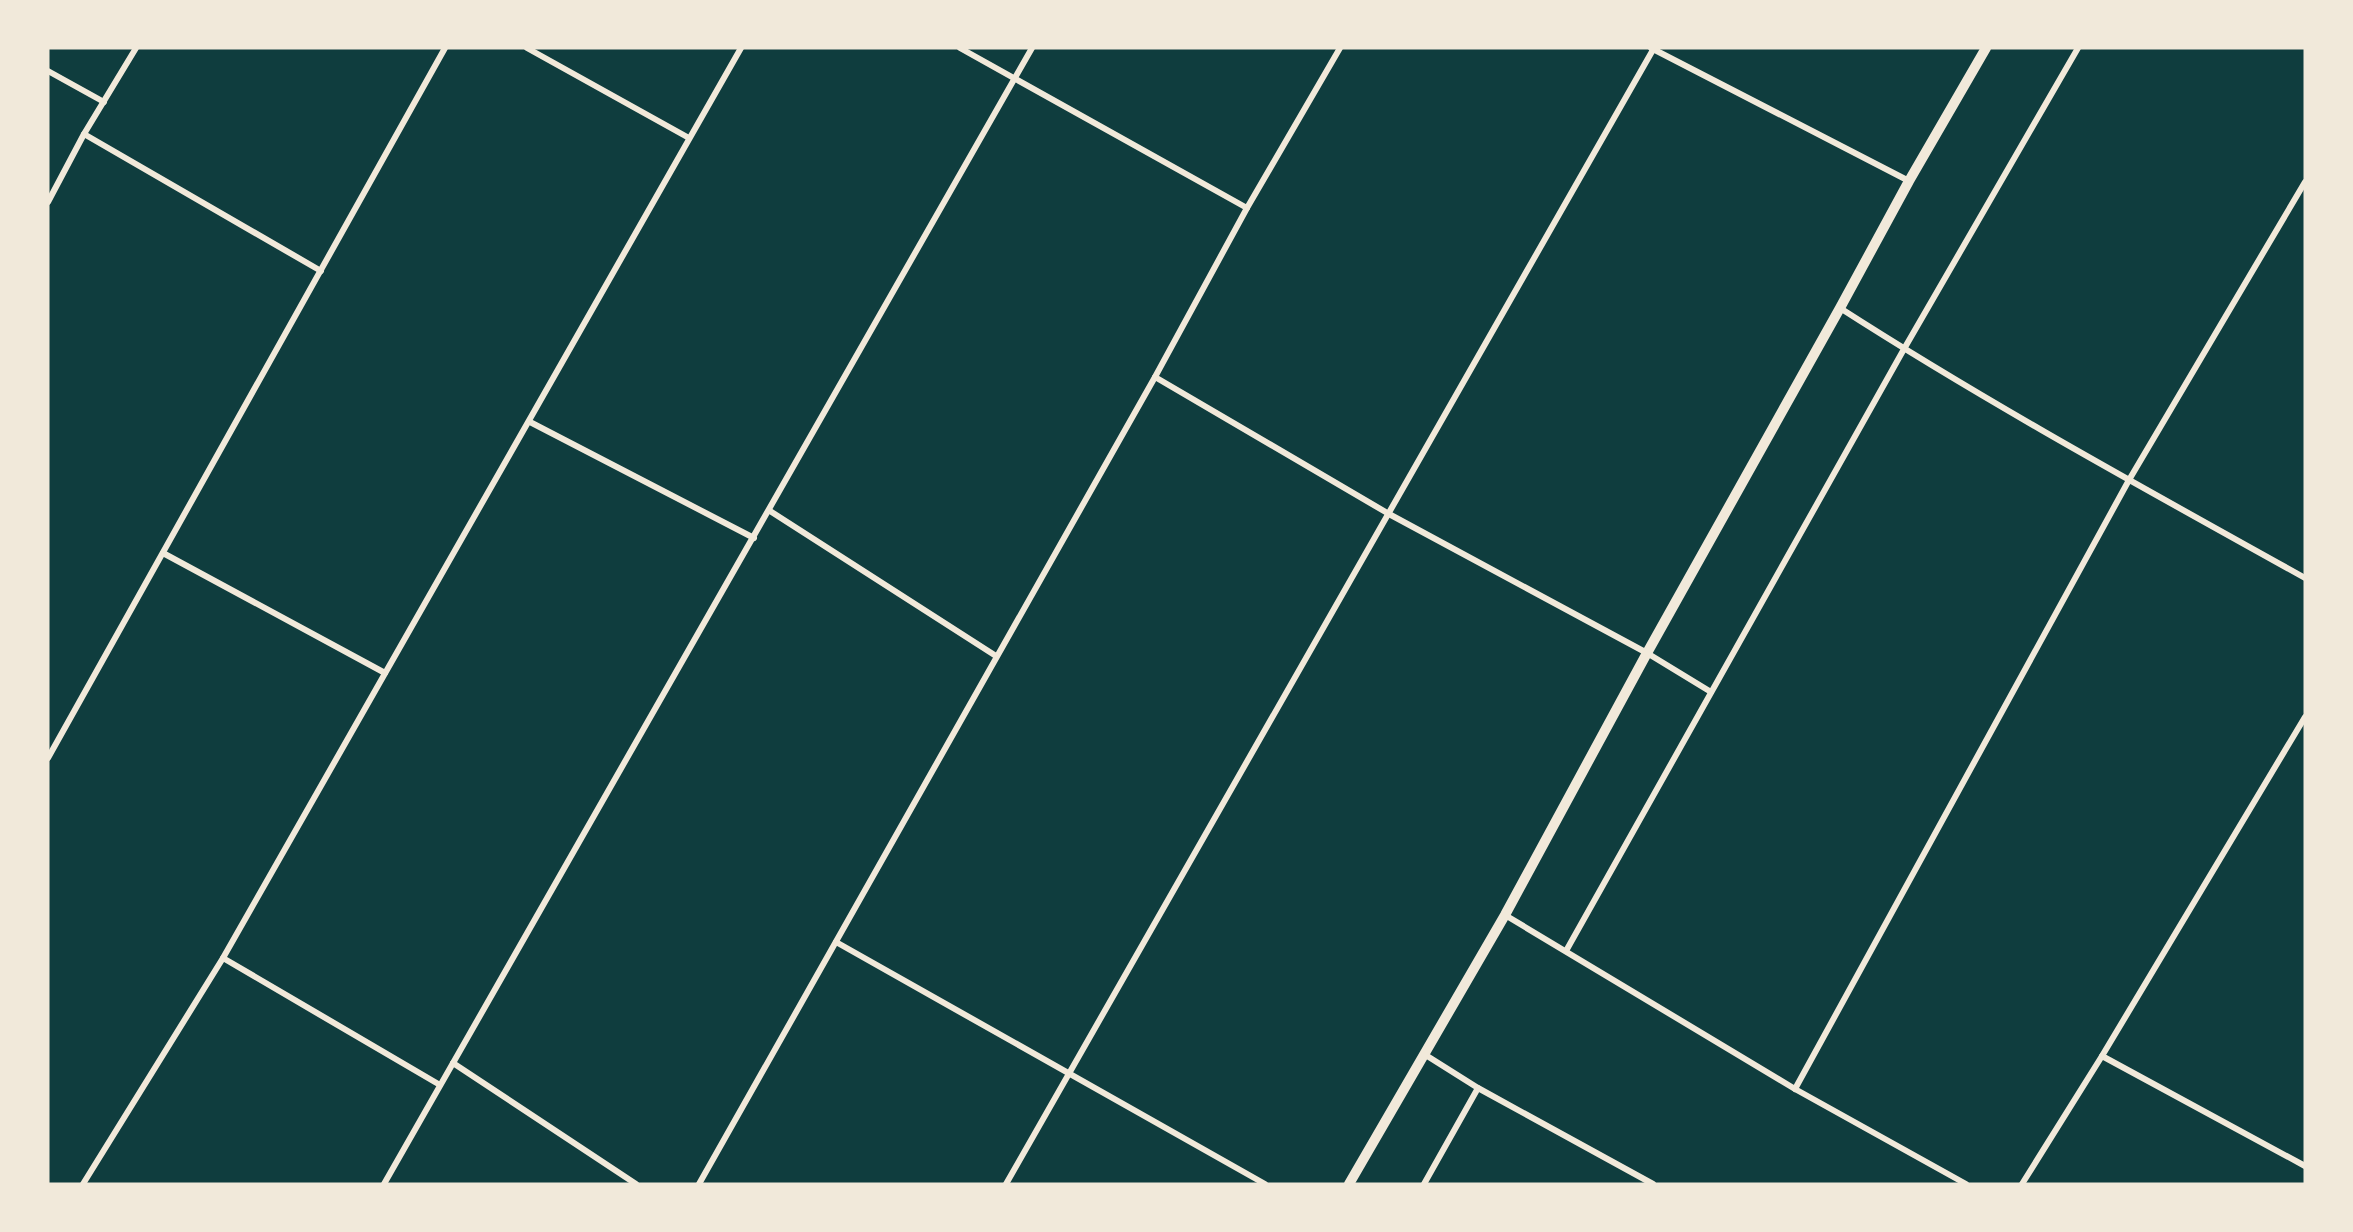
<svg xmlns="http://www.w3.org/2000/svg" width="2353" height="1232" font-family="Mulish,sans-serif">
<style>
.lines{fill:none;stroke-linecap:round;stroke-linejoin:round}
.minor{stroke:#f1e9da;stroke-width:6}
.tertiary{stroke:#f1e9da;stroke-width:10}
</style>
<rect width="100%" height="100%" fill="#0f3d3e"/>
<g class="lines">
<!-- minor -->
<g class="minor">
<polyline points="527,48 689,138"/>
<polyline points="960,48 1247,208"/>
<polyline points="1651,48 1909,181"/>
<polyline points="48,71 104,102"/>
<polyline points="84,134 321,271"/>
<polyline points="48,202 84,134 136,48"/>
<path d="M1840 308C1991 405 2149 491 2305 578"/>
<polyline points="1155,377 1389,514 1647,653 1711,692"/>
<polyline points="530,422 754,538"/>
<polyline points="770,511 996,656"/>
<polyline points="163,553 385,673"/>
<polyline points="2305,717 2102,1056 2305,1166"/>
<polyline points="48,758 445,48"/>
<polyline points="1505,915 1795,1089 1966,1184"/>
<polyline points="836,942 1265,1184"/>
<polyline points="1566,951 1904,349 2078,48"/>
<polyline points="223,958 440,1085"/>
<polyline points="1424,1054 1478,1088 1653,1184"/>
<polyline points="453,1063 636,1184"/>
<polyline points="1795,1089 2129,480 2305,182"/>
<polyline points="83,1184 223,958 741,48"/>
<polyline points="384,1184 1032,48"/>
<polyline points="699,1184 1155,377 1247,208 1340,48"/>
<polyline points="1006,1184 1654,48"/>
<polyline points="1424,1184 1478,1088"/>
<polyline points="2022,1184 2102,1056"/>
</g>
<!-- tertiary -->
<polyline class="tertiary" points="1349,1184 1505,915 1647,653 1840,308 1909,181 1986,48"/>
</g>
<!-- border -->
<rect width="2353" height="1232" fill="none" stroke="#f1e9da" stroke-width="99"/>
</svg>
